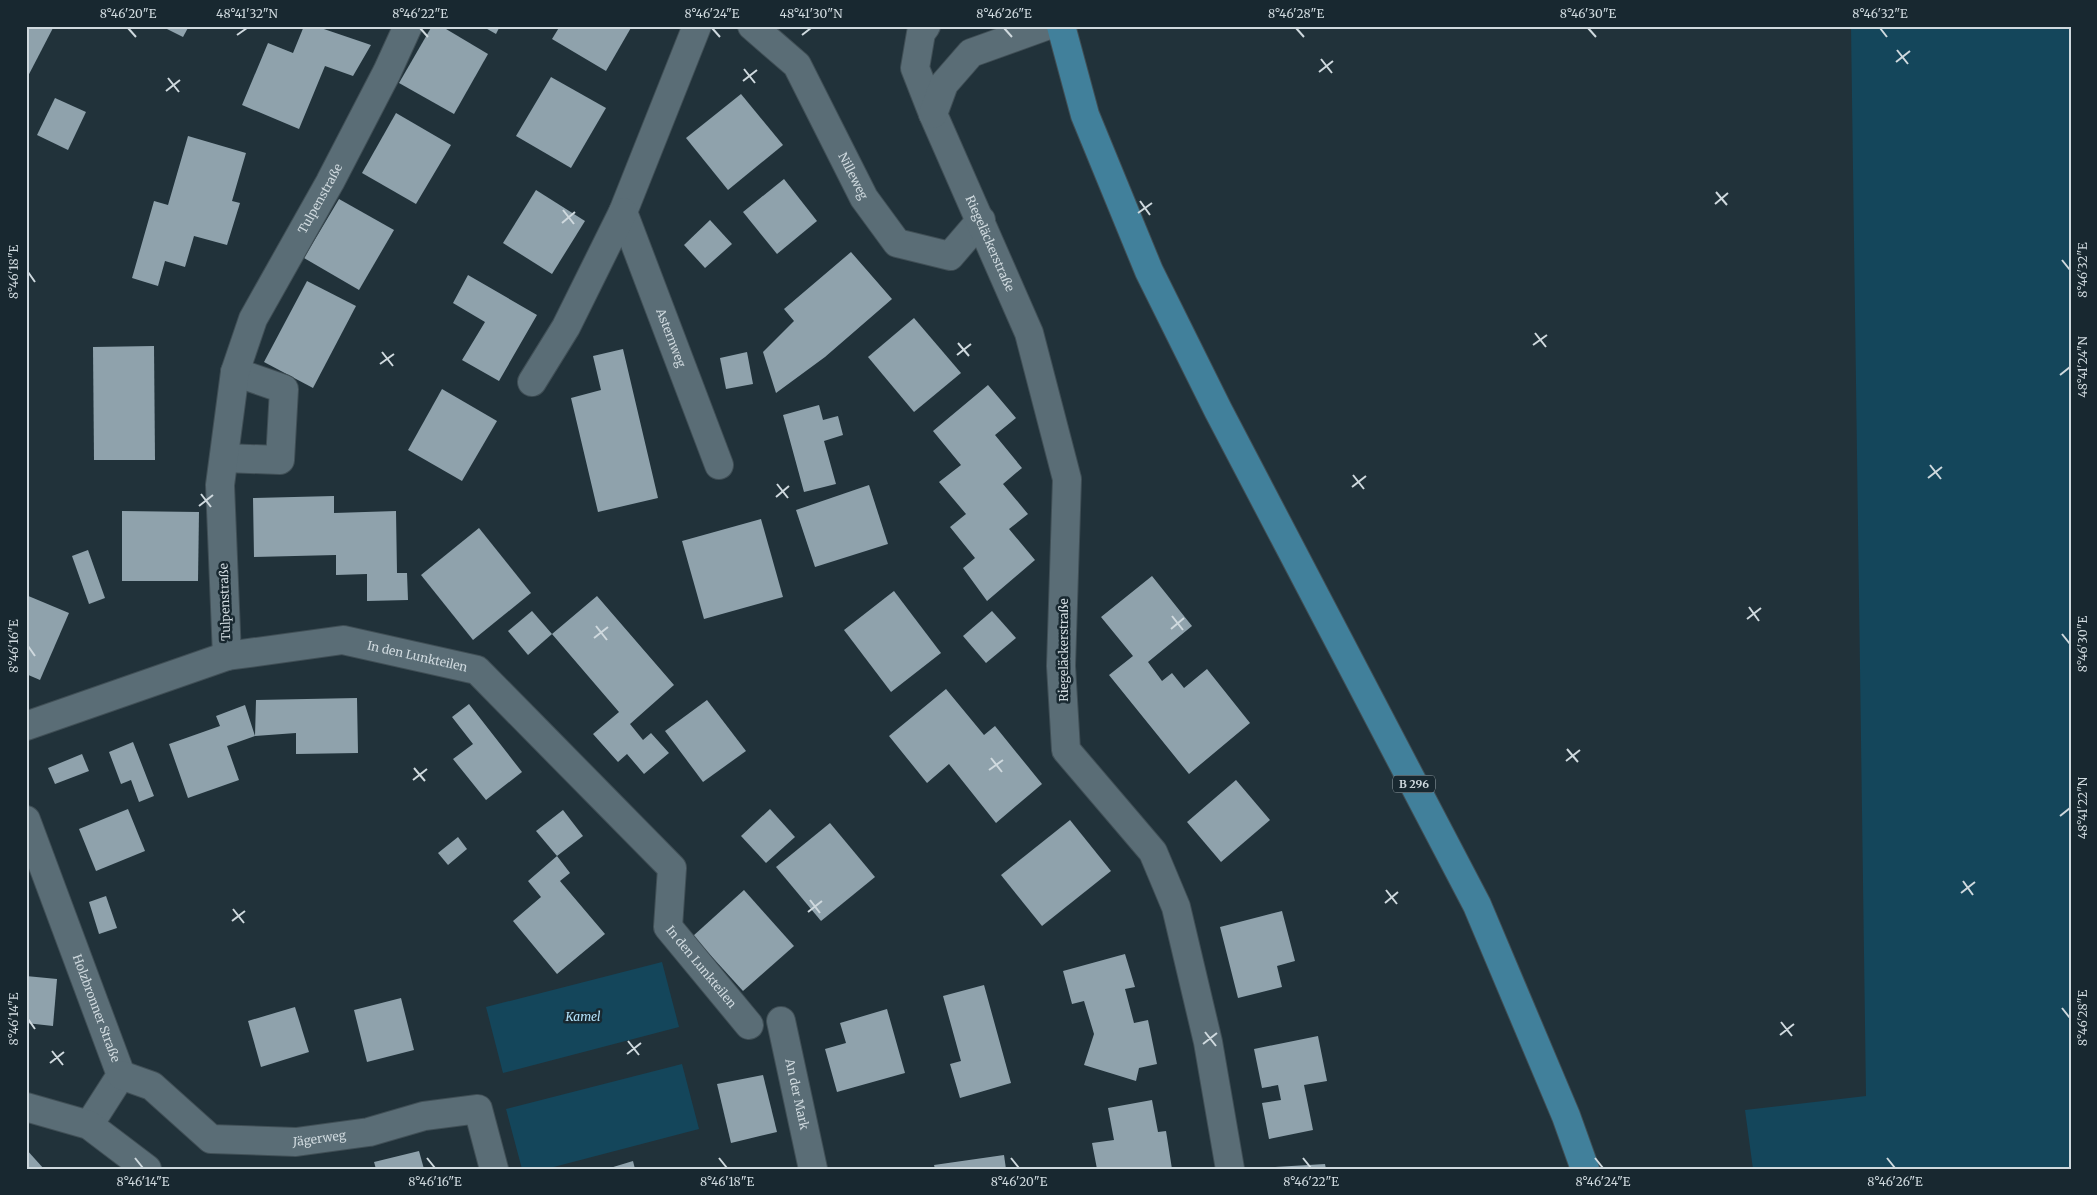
<svg xmlns="http://www.w3.org/2000/svg" width="2097" height="1195" font-family="Merriweather,serif">
<style>
.green{fill:#14465b}
.building{fill:#8fa2ac}
.lines{fill:none;stroke-linecap:round;stroke-linejoin:round}
.minor-casing{stroke:#404f56;stroke-width:30}
.tertiary-casing{stroke:#404f56;stroke-width:30}
.primary-casing{stroke:#404f56;stroke-width:30}
.minor{stroke:#5a6d76;stroke-width:28}
.tertiary{stroke:#5a6d76;stroke-width:28}
.primary{stroke:#41809b;stroke-width:28}
.ticks{fill:none;stroke:#cfd9de;stroke-width:2}
.labels{text-anchor:middle;stroke-width:5;stroke-linejoin:round;paint-order:stroke}
.shield{fill:#182830;stroke:#98a4aa;stroke-width:1}
.shield-label{font-size:11px;font-weight:bold;fill:#cfd9de}
.street-label{font-size:12px;fill:#cfd9de;stroke:#182830}
.park-label{font-size:12px;font-style:italic;fill:#b4e3fb;stroke:#182830}
.neatline{fill:none;stroke:#cfd9de;stroke-width:2}
.ticks-label{font-size:12px;text-anchor:middle;fill:#cfd9de}
</style>
<rect width="100%" height="100%" fill="#21323a"/>
<!-- green -->
<g class="green">
<polygon points="1851,26 2071,26 2071,1169 1753,1169 1745,1110 1866,1096"/>
<polygon points="662,962 679,1027 503,1073 486,1007"/>
<polygon points="682,1064 699,1129 546,1169 522,1169 506,1109"/>
</g>
<!-- building -->
<g class="building">
<polygon points="26,26 54,26 26,80"/>
<polygon points="161,26 189,26 183,37"/>
<polygon points="304,26 315,26 371,45 353,76 325,66 299,129 242,105 268,43 293,53"/>
<polygon points="432,26 441,26 488,54 454,114 399,83"/>
<polygon points="482,26 500,26 496,34"/>
<polygon points="560,26 632,26 606,71 552,39"/>
<polygon points="551,77 606,108 571,168 516,136"/>
<polygon points="741,94 783,145 728,190 686,138"/>
<polygon points="55,98 86,112 68,150 37,135"/>
<polygon points="396,113 451,145 416,204 362,173"/>
<polygon points="188,136 246,153 232,201 240,203 227,245 194,236 185,267 165,261 158,286 132,278 154,201 168,205"/>
<polygon points="784,179 817,221 777,254 743,212"/>
<polygon points="536,190 585,221 552,274 503,243"/>
<polygon points="339,199 394,230 359,290 304,258"/>
<polygon points="710,220 732,244 705,268 684,245"/>
<polygon points="851,252 892,299 825,357 776,393 763,352 794,321 784,309"/>
<polygon points="468,275 537,315 499,381 462,360 485,322 453,303"/>
<polygon points="307,281 356,306 313,388 264,362"/>
<polygon points="914,318 961,373 914,412 868,357"/>
<polygon points="154,346 155,460 94,460 93,347"/>
<polygon points="623,349 658,498 598,512 571,398 601,390 593,356"/>
<polygon points="747,352 753,384 726,389 720,358"/>
<polygon points="988,385 1016,418 995,435 1022,468 1003,484 1028,514 1009,529 1035,560 987,601 963,568 975,558 950,527 966,514 939,482 961,465 933,431"/>
<polygon points="442,389 497,421 462,481 408,450"/>
<polygon points="819,405 823,420 838,416 843,435 824,441 836,484 804,492 783,415"/>
<polygon points="869,485 888,544 815,567 796,510"/>
<polygon points="334,496 334,513 396,511 397,573 407,573 408,600 367,601 367,574 336,575 336,555 254,557 253,498"/>
<polygon points="122,511 199,512 198,581 122,581"/>
<polygon points="761,519 783,597 704,619 682,541"/>
<polygon points="479,528 531,593 473,640 421,575"/>
<polygon points="88,550 105,598 89,604 72,556"/>
<polygon points="1152,576 1192,626 1148,662 1162,681 1172,673 1184,688 1207,669 1250,723 1189,774 1109,675 1133,656 1101,617"/>
<polygon points="894,591 941,653 891,692 844,630"/>
<polygon points="26,595 69,613 40,680 26,674"/>
<polygon points="597,596 674,685 630,724 643,740 651,733 669,753 644,774 627,754 618,762 593,734 619,712 552,634"/>
<polygon points="532,611 552,634 528,655 508,631"/>
<polygon points="992,611 1016,638 986,663 963,636"/>
<polygon points="946,689 984,735 995,726 1042,784 996,823 949,764 927,783 889,736"/>
<polygon points="357,698 358,753 296,754 296,733 255,736 256,700"/>
<polygon points="707,700 746,751 703,782 665,731"/>
<polygon points="469,704 522,772 486,800 453,759 473,744 452,717"/>
<polygon points="245,705 255,736 227,746 239,780 188,798 169,744 220,726 216,716"/>
<polygon points="133,742 154,796 139,802 131,780 121,784 109,752"/>
<polygon points="82,754 89,771 55,784 48,768"/>
<polygon points="1236,780 1270,820 1221,862 1187,822"/>
<polygon points="128,809 145,851 96,871 79,829"/>
<polygon points="770,809 795,837 766,863 741,836"/>
<polygon points="563,810 583,836 557,856 536,831"/>
<polygon points="1070,820 1111,871 1042,926 1001,875"/>
<polygon points="830,823 875,877 821,921 776,867"/>
<polygon points="458,837 467,849 448,865 438,853"/>
<polygon points="557,856 570,873 560,881 605,934 557,974 513,921 541,897 528,881"/>
<polygon points="744,890 794,946 743,991 693,936"/>
<polygon points="106,896 117,928 99,934 89,902"/>
<polygon points="1282,911 1295,961 1277,966 1282,987 1238,998 1220,927"/>
<polygon points="1125,954 1135,987 1125,989 1134,1023 1148,1020 1157,1064 1139,1068 1136,1081 1084,1065 1094,1034 1084,1001 1072,1004 1063,971"/>
<polygon points="26,976 57,979 53,1026 26,1023"/>
<polygon points="984,985 1011,1083 960,1098 950,1064 961,1061 943,996"/>
<polygon points="401,998 414,1050 367,1062 354,1010"/>
<polygon points="295,1007 309,1052 261,1067 248,1021"/>
<polygon points="887,1009 905,1073 837,1092 825,1049 846,1043 840,1023"/>
<polygon points="1318,1036 1327,1081 1304,1085 1313,1130 1269,1139 1262,1103 1281,1100 1278,1085 1262,1088 1254,1049"/>
<polygon points="763,1075 777,1132 731,1143 717,1084"/>
<polygon points="1152,1100 1158,1132 1166,1131 1172,1169 1097,1169 1092,1143 1114,1140 1108,1108"/>
<polygon points="26,1149 44,1169 26,1169"/>
<polygon points="419,1151 424,1169 376,1169 374,1162"/>
<polygon points="1004,1155 1006,1169 935,1169 934,1165"/>
<polygon points="633,1161 635,1169 610,1169 610,1168"/>
<polygon points="1325,1164 1326,1169 1276,1169 1275,1167"/>
</g>
<g class="lines">
<!-- minor casing -->
<g class="minor-casing">
<g id="minor">
<path id="s1" d="M697 26 623 212 719 465"/>
<path id="s2" d="M752 26 797 65 864 198 897 243 950 256 981 220"/>
<path id="s3" d="M926 26 921 33 915 68 933 114 1029 333 1067 479 1061 666 1066 750 1153 852 1176 907 1208 1042 1230 1169"/>
<polyline points="933,114 944,84 971,53 1046,26"/>
<polyline points="532,382 566,327 623,212"/>
<polyline points="224,458 280,460 284,389 235,372"/>
<path id="s4" d="M227 656 220 485 235 372 253 319 330 182 387 72 408 26"/>
<path id="s5" d="M26 726 227 656 343 640 477 670 672 868 668 927 749 1025"/>
<path id="s6" d="M26 820 121 1075 89 1125"/>
<path id="s7" d="M781 1021 813 1169"/>
<path id="s8" d="M121 1075 152 1086 211 1139 296 1142 369 1132 424 1116 478 1109 494 1169"/>
</g>
</g>
<!-- tertiary casing -->
<g class="tertiary-casing">
<polyline id="tertiary" points="26,1107 89,1125 147,1169"/>
</g>
<!-- primary casing -->
<g class="primary-casing">
<polyline id="primary" points="1061,26 1085,115 1149,271 1218,410 1477,905 1566,1116 1585,1169"/>
</g>
<!-- minor -->
<use href="#minor" class="minor"/>
<!-- tertiary -->
<use href="#tertiary" class="tertiary"/>
<!-- primary -->
<use href="#primary" class="primary"/>
</g>
<!-- ticks -->
<path class="ticks" d="M128 28 136 37M420 28 428 37M712 28 720 37M1004 28 1012 37M1296 28 1304 37M1588 28 1596 37M1880 28 1887 37M237 35 247 28M802 35 811 28M1897 50 1908 64M1321 59 1332 73M1896 62 1910 51M744 69 755 83M1319 72 1333 61M168 78 179 92M743 81 757 70M166 91 180 80M1716 192 1727 205M1140 201 1150 215M1715 204 1728 193M563 210 574 224M1138 213 1152 203M562 223 575 212M2062 260 2070 270M28 272 35 282M1535 333 1546 347M958 343 969 356M1533 345 1547 335M382 352 393 366M957 355 971 344M380 364 394 354M2060 375 2070 367M1930 465 1941 479M1353 475 1364 489M1928 478 1942 467M777 484 788 498M1352 487 1366 476M201 494 211 507M776 497 789 486M199 506 213 495M1749 607 1759 621M1172 616 1183 630M1747 619 1761 608M596 626 607 640M1171 629 1184 618M2062 634 2070 644M594 638 608 627M28 646 35 656M1567 749 1578 762M991 758 1002 772M1566 761 1580 750M414 768 425 781M989 770 1003 760M413 780 427 769M2060 816 2070 808M1963 881 1973 895M1386 890 1397 904M1961 893 1975 882M810 900 820 913M1385 903 1398 892M233 909 244 923M808 912 822 901M232 921 245 911M2062 1008 2070 1018M28 1019 35 1029M1781 1022 1792 1036M1205 1032 1216 1046M1780 1035 1794 1024M628 1041 639 1055M1203 1044 1217 1033M52 1051 63 1065M627 1054 641 1043M50 1063 64 1052M135 1158 143 1168M427 1158 435 1168M719 1158 727 1168M1011 1158 1019 1168M1303 1158 1311 1168M1595 1158 1603 1168M1887 1158 1895 1168"/>
<g class="labels">
<!-- shield labels -->
<rect class="shield" x="1393" y="775.5" width="42" height="17" rx="4"/>
<g class="shield-label">
<text x="1414" y="788">B 296</text>
</g>
<!-- street labels -->
<g class="street-label">
<text dy="4" stroke="none"><textPath href="#s2" startOffset="184">Nilleweg</textPath></text>
<text dy="4" stroke="none"><textPath href="#s4" startOffset="479">Tulpenstraße</textPath></text>
<text dy="4" stroke="none"><textPath href="#s3" startOffset="235">Riegeläckerstraße</textPath></text>
<text dy="4" stroke="none"><textPath href="#s1" startOffset="335">Asternweg</textPath></text>
<text transform="translate(225 602) rotate(-92)" y="4">Tulpenstraße</text>
<text transform="translate(1064 650) rotate(-90)" y="4">Riegeläckerstraße</text>
<text dy="4" stroke="none"><textPath href="#s5" startOffset="406">In den Lunkteilen</textPath></text>
<text dy="4" stroke="none"><textPath href="#s5" startOffset="856">In den Lunkteilen</textPath></text>
<text dy="4" stroke="none"><textPath href="#s6" startOffset="201">Holzbronner Straße</textPath></text>
<text dy="4" stroke="none"><textPath href="#s7" startOffset="75">An der Mark</textPath></text>
<text dy="4" stroke="none"><textPath href="#s8" startOffset="221">Jägerweg</textPath></text>
</g>
<!-- park labels -->
<g class="park-label">
<text x="583" y="1021">Kamel</text>
</g>
</g>
<!-- border -->
<rect width="2097" height="1195" fill="none" stroke="#182830" stroke-width="55"/>
<rect x="28" y="28" width="2042" height="1140" class="neatline"/>
<g class="ticks-label">
<text x="128" y="18">8°46'20"E</text>
<text x="247" y="18">48°41'32"N</text>
<text x="420" y="18">8°46'22"E</text>
<text x="712" y="18">8°46'24"E</text>
<text x="811" y="18">48°41'30"N</text>
<text x="1004" y="18">8°46'26"E</text>
<text x="1296" y="18">8°46'28"E</text>
<text x="1588" y="18">8°46'30"E</text>
<text x="1880" y="18">8°46'32"E</text>
<text transform="translate(2083 270) rotate(-90)" y="4">8°46'32"E</text>
<text transform="translate(14 272) rotate(-90)" y="4">8°46'18"E</text>
<text transform="translate(2083 367) rotate(-90)" y="4">48°41'24"N</text>
<text transform="translate(2083 644) rotate(-90)" y="4">8°46'30"E</text>
<text transform="translate(14 646) rotate(-90)" y="4">8°46'16"E</text>
<text transform="translate(2083 808) rotate(-90)" y="4">48°41'22"N</text>
<text transform="translate(2083 1018) rotate(-90)" y="4">8°46'28"E</text>
<text transform="translate(14 1019) rotate(-90)" y="4">8°46'14"E</text>
<text x="143" y="1186">8°46'14"E</text>
<text x="435" y="1186">8°46'16"E</text>
<text x="727" y="1186">8°46'18"E</text>
<text x="1019" y="1186">8°46'20"E</text>
<text x="1311" y="1186">8°46'22"E</text>
<text x="1603" y="1186">8°46'24"E</text>
<text x="1895" y="1186">8°46'26"E</text>
</g>
</svg>
